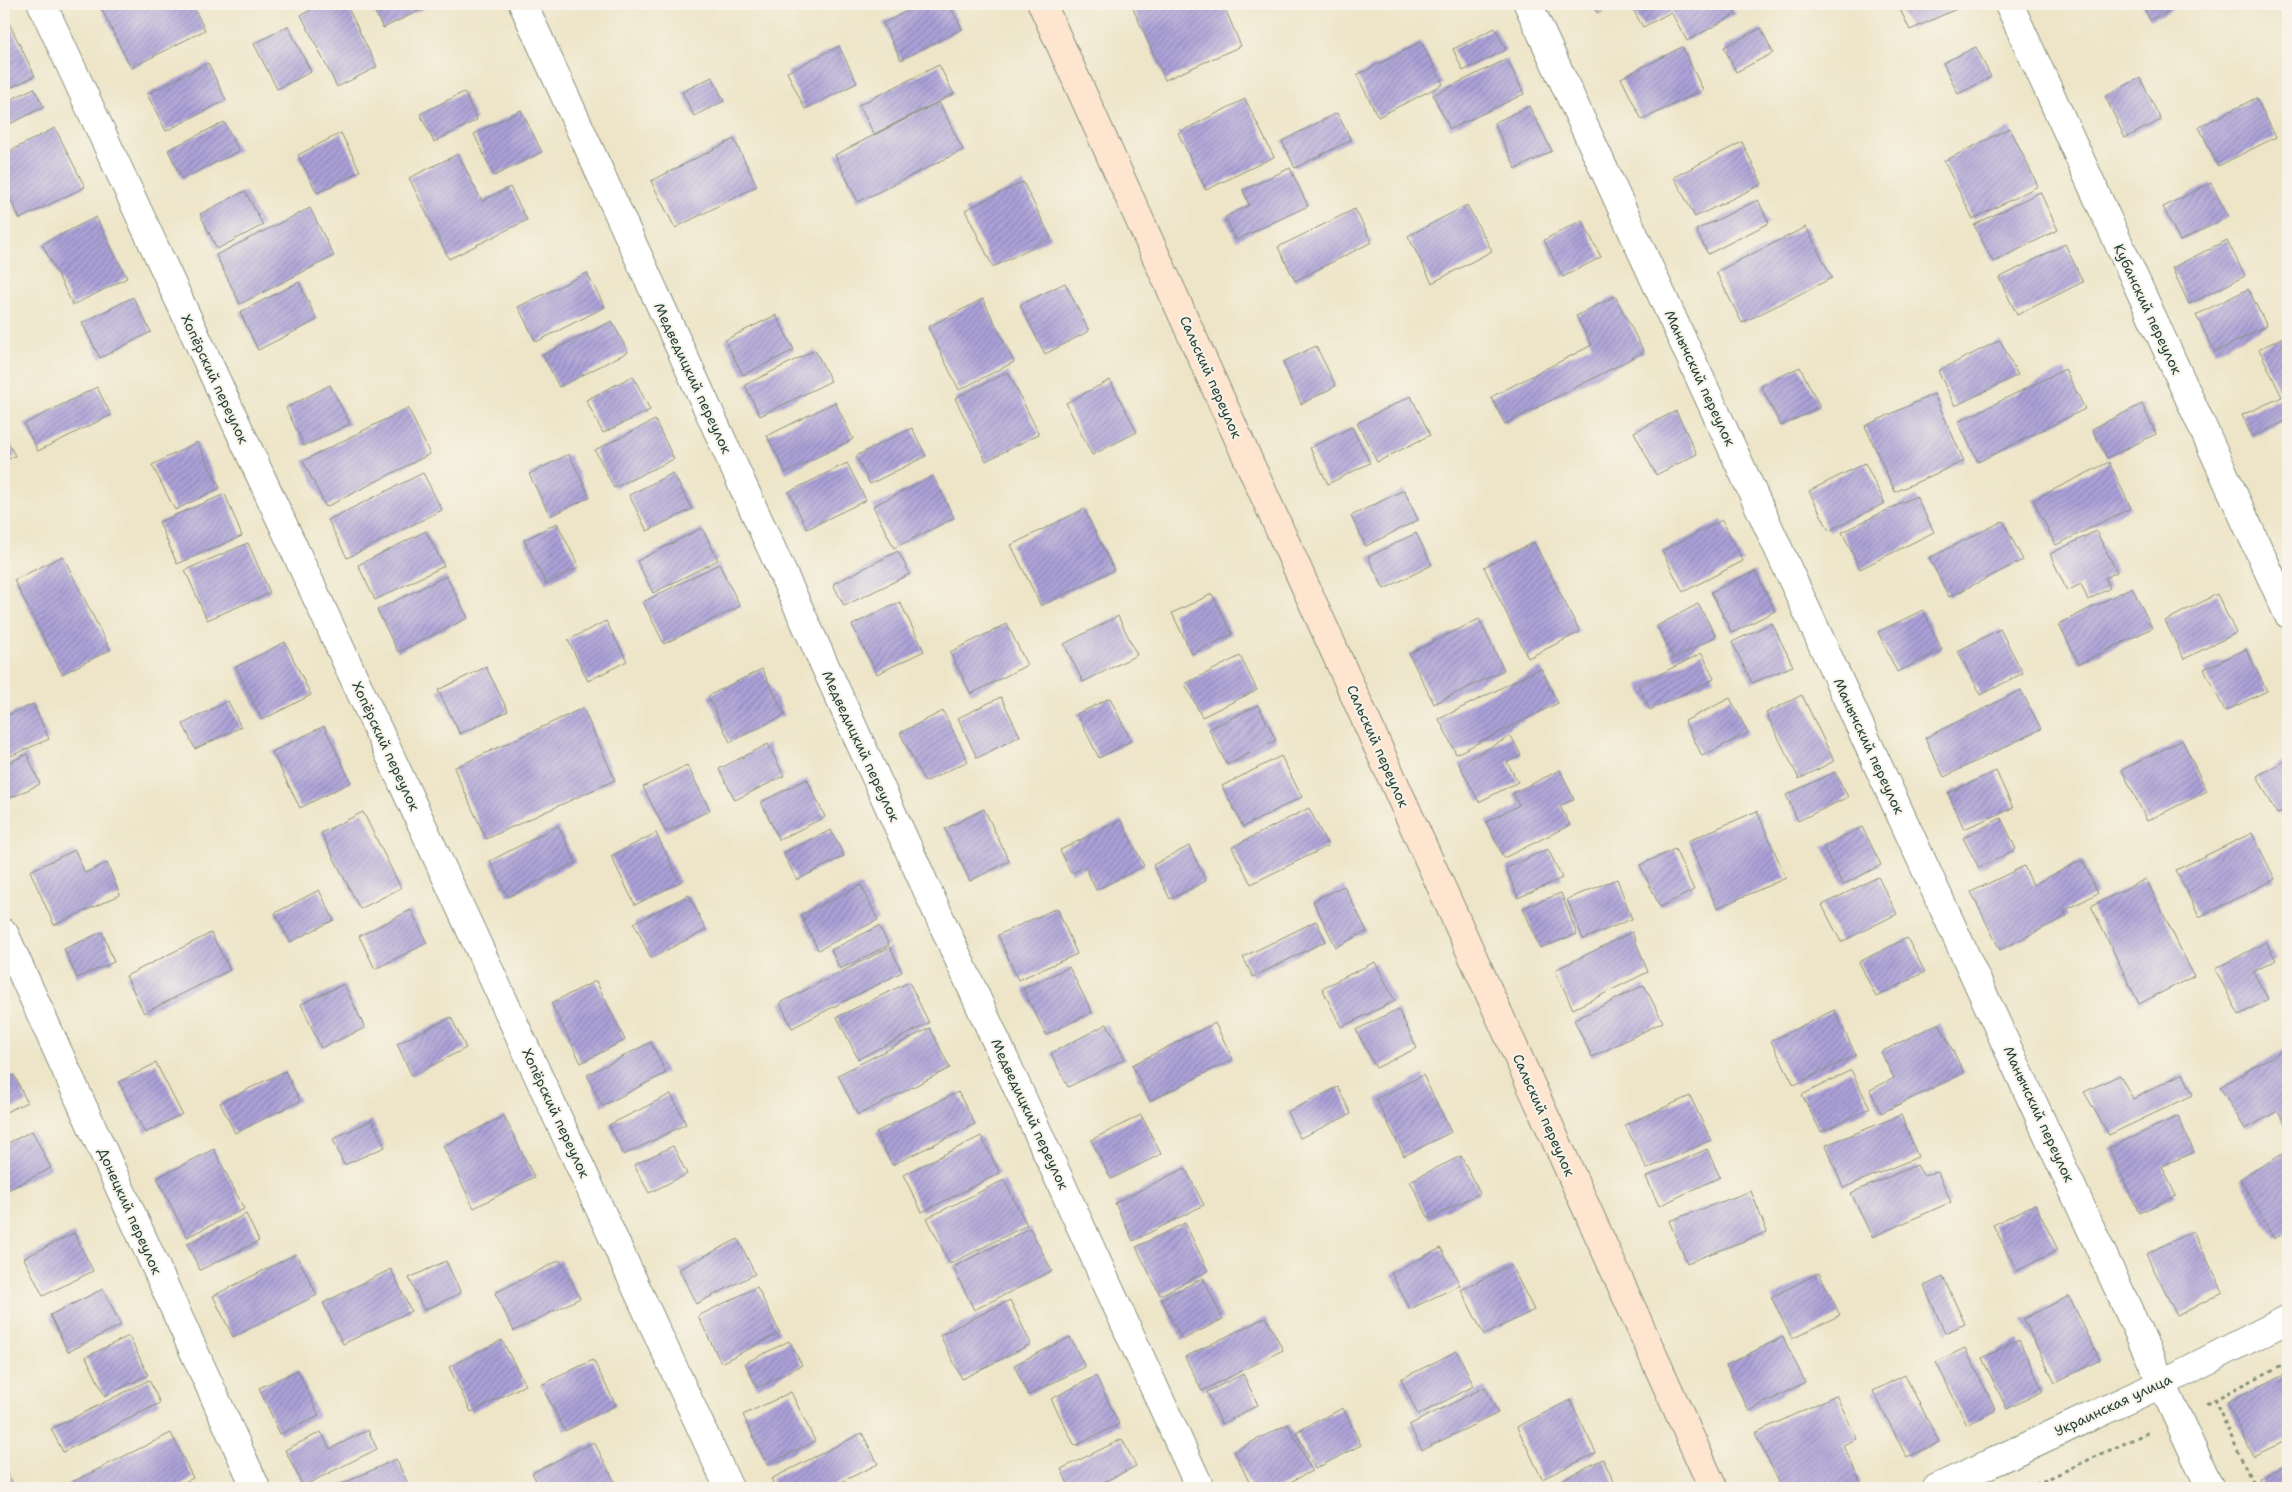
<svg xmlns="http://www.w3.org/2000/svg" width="2292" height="1492" font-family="'Shantell Sans',sans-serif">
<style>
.building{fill:url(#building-hatch)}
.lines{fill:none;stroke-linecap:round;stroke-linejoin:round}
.minor-casing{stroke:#86917e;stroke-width:30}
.secondary-casing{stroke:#86917e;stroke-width:30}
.path{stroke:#86917e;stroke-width:3;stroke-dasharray:4 4;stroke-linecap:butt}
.minor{stroke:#fff;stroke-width:28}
.secondary{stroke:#fde5d0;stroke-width:28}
.labels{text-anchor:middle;stroke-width:4;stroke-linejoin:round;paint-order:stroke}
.street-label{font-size:14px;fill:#1f3d34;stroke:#f7f3e8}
</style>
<defs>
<pattern id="building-hatch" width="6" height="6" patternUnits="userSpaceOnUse" patternTransform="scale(1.25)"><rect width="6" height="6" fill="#aca1d8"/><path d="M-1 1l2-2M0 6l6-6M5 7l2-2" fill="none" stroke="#8b84b0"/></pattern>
</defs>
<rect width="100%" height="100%" fill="#f7f3e8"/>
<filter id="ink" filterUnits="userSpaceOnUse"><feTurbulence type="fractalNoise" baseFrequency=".02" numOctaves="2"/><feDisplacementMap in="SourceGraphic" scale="10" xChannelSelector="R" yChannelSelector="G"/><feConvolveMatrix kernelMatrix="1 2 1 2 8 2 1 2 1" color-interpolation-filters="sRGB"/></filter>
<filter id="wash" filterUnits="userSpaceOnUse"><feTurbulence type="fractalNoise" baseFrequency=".0096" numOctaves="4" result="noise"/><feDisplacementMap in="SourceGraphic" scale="20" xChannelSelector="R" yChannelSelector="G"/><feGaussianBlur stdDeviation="1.12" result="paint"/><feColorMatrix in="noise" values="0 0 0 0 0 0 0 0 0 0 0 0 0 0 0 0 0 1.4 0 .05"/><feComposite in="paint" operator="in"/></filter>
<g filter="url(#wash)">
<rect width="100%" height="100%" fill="#eee5c8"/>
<g id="blocks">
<!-- building -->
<g class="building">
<polygon points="99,4 192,4 205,30 131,68"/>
<polygon points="323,4 346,4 377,67 337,87 301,15"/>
<polygon points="371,4 433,4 383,28"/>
<polygon points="921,4 949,4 962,29 901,60 883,23"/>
<polygon points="1131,4 1223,4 1241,46 1165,80"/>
<polygon points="1593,4 1615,4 1597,13"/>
<polygon points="1635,4 1730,4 1736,14 1687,41 1671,12 1643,27 1631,6"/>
<polygon points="1901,4 1967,4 1910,30 1898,5"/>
<polygon points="2142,4 2184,4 2150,20"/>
<polygon points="8,21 35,76 4,91 4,23"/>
<polygon points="288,26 311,72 277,89 254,44"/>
<polygon points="1495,28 1506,50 1463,71 1453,49"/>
<polygon points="1761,28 1773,53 1736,72 1724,47"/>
<polygon points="1421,42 1443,84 1378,117 1357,75"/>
<polygon points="839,46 857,83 805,109 787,72"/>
<polygon points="1682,47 1703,90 1642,120 1621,78"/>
<polygon points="1976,47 1991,77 1958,94 1943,63"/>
<polygon points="1507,59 1524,94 1450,129 1433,95"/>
<polygon points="208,63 226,100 166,131 147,94"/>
<polygon points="939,65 954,94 874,134 859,105"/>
<polygon points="712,77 724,101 694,116 682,92"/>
<polygon points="2140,78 2161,120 2125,138 2105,96"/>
<polygon points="34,88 44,107 4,127 4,103"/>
<polygon points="464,92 477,120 434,142 420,114"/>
<polygon points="2256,98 2276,137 2218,166 2199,127"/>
<polygon points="1245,99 1274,157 1206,190 1178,133"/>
<polygon points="939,102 963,150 858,202 835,155"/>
<polygon points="1529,106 1552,151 1516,169 1494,123"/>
<polygon points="521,110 542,152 494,176 474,134"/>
<polygon points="1337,113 1351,140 1295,168 1282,141"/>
<polygon points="224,122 239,151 182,179 168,150"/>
<polygon points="55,128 85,187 20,219 4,186 4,154"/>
<polygon points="2010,128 2038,186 1973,219 1944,161"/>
<polygon points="341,133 360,171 317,193 298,155"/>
<polygon points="734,139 757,186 675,228 651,181"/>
<polygon points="1742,142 1762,184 1695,217 1674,177"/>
<polygon points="458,154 482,201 510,187 527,220 449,259 409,178"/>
<polygon points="1290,168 1308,206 1236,240 1225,217 1249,205 1243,190"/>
<polygon points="1023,182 1051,238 993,267 965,210"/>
<polygon points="2211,183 2228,217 2180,241 2163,207"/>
<polygon points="245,191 263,225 217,249 200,214"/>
<polygon points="2040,192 2058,230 1993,262 1974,225"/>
<polygon points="1758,200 1769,223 1708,254 1696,230"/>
<polygon points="1467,205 1492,251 1432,283 1408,236"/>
<polygon points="310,208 334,256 240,304 216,255"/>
<polygon points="1355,209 1372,242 1295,281 1278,247"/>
<polygon points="96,217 127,278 73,305 42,244"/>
<polygon points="1582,220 1601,257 1563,277 1544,240"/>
<polygon points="1806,227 1832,278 1742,323 1716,272"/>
<polygon points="2227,240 2245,276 2189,304 2172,268"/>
<polygon points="2065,244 2083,282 2017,315 1999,278"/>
<polygon points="587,273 605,307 536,342 518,307"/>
<polygon points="299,282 317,320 258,350 240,312"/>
<polygon points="1065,283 1089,331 1045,354 1020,305"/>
<polygon points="2248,289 2267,326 2215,352 2196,315"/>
<polygon points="1615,296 1644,352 1505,424 1491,397 1592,345 1576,316"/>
<polygon points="133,297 151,332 100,358 82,323"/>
<polygon points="983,299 1014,362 959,390 928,327"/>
<polygon points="776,315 794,350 743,375 725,340"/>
<polygon points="612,321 628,352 559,387 543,355"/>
<polygon points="2288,335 2288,420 2252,437 2242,415 2282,397 2259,349"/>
<polygon points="2000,340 2018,375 1955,406 1938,371"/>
<polygon points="1316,346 1336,386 1301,404 1283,362"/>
<polygon points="815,350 831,381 760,416 745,385"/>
<polygon points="1800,367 1820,407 1781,426 1761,386"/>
<polygon points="2065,369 2085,409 1978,462 1958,422"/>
<polygon points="1008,372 1039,434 986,461 955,398"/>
<polygon points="633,376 650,410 603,433 586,400"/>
<polygon points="1110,380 1137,432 1092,455 1066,403"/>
<polygon points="330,385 350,424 304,446 286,408"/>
<polygon points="97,387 111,415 38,451 24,424"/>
<polygon points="1934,394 1964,461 1895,492 1865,426"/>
<polygon points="1411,396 1430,435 1377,462 1357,423"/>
<polygon points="835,402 853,439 786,473 767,436"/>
<polygon points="2142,404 2156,434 2107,458 2092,429"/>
<polygon points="408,408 430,454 326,507 303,461"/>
<polygon points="1676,411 1697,454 1656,475 1634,432"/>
<polygon points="655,420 674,459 614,488 595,450"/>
<polygon points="1352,427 1370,463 1328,484 1310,448"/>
<polygon points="912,428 926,456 870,484 856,456"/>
<polygon points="4,434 15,456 4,461"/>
<polygon points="197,442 220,488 175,510 152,465"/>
<polygon points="569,454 590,497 550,516 529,474"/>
<polygon points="2109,462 2131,508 2056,545 2033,500"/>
<polygon points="847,463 866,500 807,529 789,492"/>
<polygon points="1865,463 1885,503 1829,531 1809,491"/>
<polygon points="423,473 442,510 347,558 328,520"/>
<polygon points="673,473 692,509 647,531 629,495"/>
<polygon points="933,476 954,518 894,548 873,506"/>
<polygon points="1404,490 1418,520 1366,546 1351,516"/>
<polygon points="225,494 242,536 177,564 159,522"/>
<polygon points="1916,496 1934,532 1860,569 1842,532"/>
<polygon points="1084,509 1114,570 1041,606 1011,545"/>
<polygon points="1722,520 1743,561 1683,592 1662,551"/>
<polygon points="2003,521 2023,560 1949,597 1929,558"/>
<polygon points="557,523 579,567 546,584 524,540"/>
<polygon points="702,528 718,560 653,593 637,561"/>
<polygon points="426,531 444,566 375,600 358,565"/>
<polygon points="2096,531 2117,572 2105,578 2110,588 2088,600 2081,584 2067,591 2050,554"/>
<polygon points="1416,533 1432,565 1384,589 1368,557"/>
<polygon points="1534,542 1580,632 1528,658 1484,567"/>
<polygon points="248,543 270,593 207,620 185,570"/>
<polygon points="898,551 910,574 844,606 833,584"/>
<polygon points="63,556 110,650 62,674 14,580"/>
<polygon points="719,564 740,606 664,644 643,602"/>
<polygon points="1755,571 1775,611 1732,633 1711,592"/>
<polygon points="446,576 468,618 398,652 377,610"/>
<polygon points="2132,587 2152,628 2079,664 2059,624"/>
<polygon points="1212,594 1232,634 1192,654 1172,613"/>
<polygon points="2217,594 2236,633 2184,659 2165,621"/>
<polygon points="900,602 924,651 877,674 852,625"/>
<polygon points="1698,604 1716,636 1674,659 1657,626"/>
<polygon points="1923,610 1942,650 1897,672 1878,632"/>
<polygon points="1118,616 1137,655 1083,682 1064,644"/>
<polygon points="1479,619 1504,670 1434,704 1409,654"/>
<polygon points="606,621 627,661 588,681 568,640"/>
<polygon points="1772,623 1793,666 1752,683 1732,642"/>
<polygon points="1007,624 1027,665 971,694 950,652"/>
<polygon points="2000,629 2023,673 1981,695 1958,651"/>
<polygon points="285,642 311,695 262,720 236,667"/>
<polygon points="2246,649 2267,691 2225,711 2204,669"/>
<polygon points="1702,653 1714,679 1650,710 1638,685"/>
<polygon points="1240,656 1257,690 1202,717 1185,684"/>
<polygon points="486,667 508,711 460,734 438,690"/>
<polygon points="1541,668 1558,703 1456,754 1439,719"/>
<polygon points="762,669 785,715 730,742 708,696"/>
<polygon points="2021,690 2041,729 1944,777 1925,738"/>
<polygon points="1802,695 1834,761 1799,779 1766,713"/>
<polygon points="1001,697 1020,736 977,758 958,718"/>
<polygon points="1110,698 1131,741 1099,758 1077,714"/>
<polygon points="1730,698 1748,733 1702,756 1685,721"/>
<polygon points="228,701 241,727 195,749 183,724"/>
<polygon points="33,704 49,739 4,759 4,717"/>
<polygon points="1258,705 1276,740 1227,765 1209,729"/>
<polygon points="583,708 615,780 486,839 454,768"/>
<polygon points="943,711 968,761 925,782 900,733"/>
<polygon points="324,726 351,782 300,808 272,752"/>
<polygon points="1511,736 1521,755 1507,762 1518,782 1479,802 1459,764"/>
<polygon points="2182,740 2207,791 2147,821 2122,770"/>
<polygon points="768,744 784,776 735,800 719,769"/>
<polygon points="27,754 40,784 4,801 4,765"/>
<polygon points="1281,756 1302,797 1243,827 1222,786"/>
<polygon points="2288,759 2288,808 2277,814 2257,776"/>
<polygon points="687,765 710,810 666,832 643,787"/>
<polygon points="1560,770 1574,799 1560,806 1570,825 1504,858 1486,822 1519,805 1513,793"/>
<polygon points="1996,771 2013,808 1964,829 1948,793"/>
<polygon points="1835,772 1848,797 1798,821 1786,795"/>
<polygon points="807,779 825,817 779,840 761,802"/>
<polygon points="1309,808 1328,846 1251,884 1232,847"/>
<polygon points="984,809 1009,861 970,881 945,829"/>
<polygon points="1757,811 1786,878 1717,908 1688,841"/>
<polygon points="363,812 401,888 360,909 321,833"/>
<polygon points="2001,818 2016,849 1979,868 1963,838"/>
<polygon points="1121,820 1144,866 1096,890 1085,867 1071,873 1060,850"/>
<polygon points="558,826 576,862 508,897 490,861"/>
<polygon points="1862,827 1881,865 1843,885 1823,847"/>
<polygon points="831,830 844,856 797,880 783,853"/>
<polygon points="656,833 680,882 635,905 611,856"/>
<polygon points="2252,833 2275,879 2199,917 2176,870"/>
<polygon points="1189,846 1206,881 1170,899 1153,865"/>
<polygon points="1548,849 1562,878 1518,898 1506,868"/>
<polygon points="1675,849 1694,890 1660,907 1640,865"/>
<polygon points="75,850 85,873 107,863 120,895 54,925 30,871"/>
<polygon points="2082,860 2098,893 2064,911 2067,916 2000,950 1971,892 2024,866 2033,885"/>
<polygon points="1878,877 1897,914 1841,942 1822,905"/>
<polygon points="1617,879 1632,919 1583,939 1567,899"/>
<polygon points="2146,879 2194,976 2139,1004 2091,906"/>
<polygon points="861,885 878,920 818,950 801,915"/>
<polygon points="1344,886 1367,931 1336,947 1313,901"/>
<polygon points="319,890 334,920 290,942 275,913"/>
<polygon points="1561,893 1577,934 1540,948 1523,908"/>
<polygon points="689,895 706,930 651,958 634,923"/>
<polygon points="1057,908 1077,954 1018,980 998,935"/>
<polygon points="411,910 427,943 375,969 359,936"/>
<polygon points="1316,921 1326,941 1253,977 1243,957"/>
<polygon points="879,926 889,945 840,969 831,950"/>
<polygon points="102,932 114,962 77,978 64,949"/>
<polygon points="1632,932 1648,972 1573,1009 1555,970"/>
<polygon points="211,933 230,970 144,1013 126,976"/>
<polygon points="1907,938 1925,972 1876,997 1859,962"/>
<polygon points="2266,942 2276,960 2253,972 2268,999 2239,1015 2215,969"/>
<polygon points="890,947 902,972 792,1028 780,1003"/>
<polygon points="1375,962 1395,1001 1341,1027 1322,988"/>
<polygon points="1069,967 1092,1012 1046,1035 1023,989"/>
<polygon points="596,981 625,1040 581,1063 551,1003"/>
<polygon points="909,982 929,1023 858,1059 837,1017"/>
<polygon points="344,984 365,1028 321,1048 301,1004"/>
<polygon points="1644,985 1663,1022 1592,1057 1574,1020"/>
<polygon points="1398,1009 1417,1048 1376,1068 1356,1030"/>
<polygon points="1834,1010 1856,1055 1794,1085 1771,1041"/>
<polygon points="451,1017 466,1048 412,1076 397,1044"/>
<polygon points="1215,1023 1233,1059 1150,1101 1132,1065"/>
<polygon points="1939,1023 1964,1073 1881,1113 1870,1090 1894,1078 1881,1052"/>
<polygon points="1107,1024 1125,1059 1068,1087 1051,1053"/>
<polygon points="930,1028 950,1068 858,1115 838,1075"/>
<polygon points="651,1042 666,1073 602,1106 587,1075"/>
<polygon points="2288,1047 2288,1129 2278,1111 2245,1129 2220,1087"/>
<polygon points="156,1063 182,1114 145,1133 119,1082"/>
<polygon points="1851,1070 1870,1108 1821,1132 1802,1095"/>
<polygon points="285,1071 300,1101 235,1133 220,1103"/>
<polygon points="2183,1073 2193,1095 2109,1135 2084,1092 2120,1075 2133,1099"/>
<polygon points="14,1075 27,1102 4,1113 4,1080"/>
<polygon points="1423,1075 1451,1132 1404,1156 1376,1099"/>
<polygon points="1338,1087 1351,1114 1300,1138 1287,1112"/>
<polygon points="958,1092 975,1124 892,1165 876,1132"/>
<polygon points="671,1094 686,1124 624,1155 609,1125"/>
<polygon points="1690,1096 1711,1140 1647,1169 1625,1125"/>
<polygon points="1141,1115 1161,1154 1111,1179 1091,1140"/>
<polygon points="1901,1115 1918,1157 1843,1188 1826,1145"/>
<polygon points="504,1116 534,1177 474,1208 443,1146"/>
<polygon points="2178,1116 2194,1152 2162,1166 2176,1196 2139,1213 2109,1148"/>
<polygon points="372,1120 385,1147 344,1165 333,1139"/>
<polygon points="32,1131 51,1168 4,1192 4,1145"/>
<polygon points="981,1136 1000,1173 922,1212 903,1175"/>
<polygon points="673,1146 687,1174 649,1193 634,1165"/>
<polygon points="214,1149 244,1209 187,1237 157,1178"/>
<polygon points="1707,1149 1720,1177 1659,1206 1646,1177"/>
<polygon points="2286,1152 2288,1156 2288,1231 2274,1239 2240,1179"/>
<polygon points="1461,1156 1480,1193 1429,1219 1410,1181"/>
<polygon points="1917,1165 1923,1175 1938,1172 1951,1202 1872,1237 1851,1193"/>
<polygon points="1185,1168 1204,1205 1133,1241 1115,1203"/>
<polygon points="1004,1180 1027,1225 950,1264 927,1218"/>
<polygon points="1751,1191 1767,1232 1687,1263 1669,1221"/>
<polygon points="2035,1204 2058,1250 2017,1271 1993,1225"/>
<polygon points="246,1214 259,1241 200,1270 187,1244"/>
<polygon points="1185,1223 1208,1271 1160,1295 1136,1247"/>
<polygon points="1030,1228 1052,1271 974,1310 953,1267"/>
<polygon points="2193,1231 2223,1292 2177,1316 2146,1254"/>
<polygon points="74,1233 93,1271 43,1296 24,1258"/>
<polygon points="738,1239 755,1274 696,1304 679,1269"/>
<polygon points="1441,1248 1460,1285 1410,1309 1391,1273"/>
<polygon points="296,1254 317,1295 233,1337 213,1296"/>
<polygon points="560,1260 580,1298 514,1331 495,1293"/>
<polygon points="446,1261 461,1293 424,1310 409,1278"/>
<polygon points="1511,1265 1534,1310 1484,1335 1461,1290"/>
<polygon points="391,1269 411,1311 343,1344 323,1303"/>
<polygon points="1819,1273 1840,1315 1792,1339 1771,1297"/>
<polygon points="1943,1277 1965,1324 1945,1333 1924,1286"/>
<polygon points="1203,1278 1223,1319 1182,1340 1161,1299"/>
<polygon points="757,1287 780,1333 721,1363 698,1316"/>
<polygon points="103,1289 121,1325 68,1352 50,1315"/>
<polygon points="2069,1296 2100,1360 2055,1383 2023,1319"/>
<polygon points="1010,1300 1031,1344 962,1379 940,1335"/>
<polygon points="1266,1317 1283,1350 1202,1391 1185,1357"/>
<polygon points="129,1336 148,1375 105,1396 86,1357"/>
<polygon points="1070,1337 1085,1367 1028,1395 1014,1365"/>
<polygon points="1783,1337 1805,1382 1749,1411 1726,1365"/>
<polygon points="502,1340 525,1385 471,1412 449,1367"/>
<polygon points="2019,1340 2043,1391 2007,1409 1982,1358"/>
<polygon points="789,1341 802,1365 757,1388 745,1363"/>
<polygon points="1965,1348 1996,1410 1967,1425 1936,1362"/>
<polygon points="1457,1351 1474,1386 1418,1415 1401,1379"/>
<polygon points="593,1360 616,1405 565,1431 541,1385"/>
<polygon points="298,1370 319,1416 280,1434 259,1388"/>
<polygon points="2288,1373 2288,1440 2253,1456 2227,1402"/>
<polygon points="1243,1374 1258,1405 1222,1424 1207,1392"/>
<polygon points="1905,1375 1939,1442 1907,1458 1873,1391"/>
<polygon points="1096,1376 1119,1424 1075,1446 1051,1399"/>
<polygon points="149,1380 160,1403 63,1452 51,1429"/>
<polygon points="1485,1387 1498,1413 1422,1450 1409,1425"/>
<polygon points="791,1392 815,1441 767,1465 743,1415"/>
<polygon points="1836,1395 1857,1439 1843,1445 1861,1483 1850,1488 1782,1488 1755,1433"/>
<polygon points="1570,1400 1596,1453 1542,1479 1517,1427"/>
<polygon points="1343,1408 1361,1445 1315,1469 1296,1432"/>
<polygon points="1288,1424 1312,1471 1278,1488 1252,1488 1234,1451"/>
<polygon points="368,1430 377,1449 303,1486 285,1450 321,1432 330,1449"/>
<polygon points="171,1433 193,1478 173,1488 60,1488"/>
<polygon points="862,1433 878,1464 829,1488 776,1488 771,1479"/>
<polygon points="1122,1439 1136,1466 1092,1488 1070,1488 1061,1469"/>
<polygon points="594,1442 618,1488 540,1488 532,1473"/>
<polygon points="396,1459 410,1488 341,1488 340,1485"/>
<polygon points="1603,1459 1617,1488 1565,1488 1561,1480"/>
<polygon points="2288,1464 2288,1488 2264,1488 2259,1478"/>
<polygon points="4,1465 15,1488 4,1488"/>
</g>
</g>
</g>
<g filter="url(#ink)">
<use href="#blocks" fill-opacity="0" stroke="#86917e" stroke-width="1"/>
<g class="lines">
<!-- minor casing -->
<g class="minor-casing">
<g id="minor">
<polyline points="42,4 729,1488"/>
<polyline points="523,4 1200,1488"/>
<polyline points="1528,4 2210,1488"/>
<polyline points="2009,4 2288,614"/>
<polyline points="4,933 256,1488"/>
<polyline points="1937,1488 2163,1383 2288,1319"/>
</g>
</g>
<!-- secondary casing -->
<g class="secondary-casing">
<polyline id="secondary" points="1042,4 1713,1488"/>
</g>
<!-- path -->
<g class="path">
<polyline points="2214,1399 2255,1488"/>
<polyline points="2206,1404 2288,1362"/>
<polyline points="2028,1488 2149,1432"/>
</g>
<!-- minor -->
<use href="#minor" class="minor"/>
<!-- secondary -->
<use href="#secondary" class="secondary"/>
</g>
</g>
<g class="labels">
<!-- street labels -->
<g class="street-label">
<text transform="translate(2148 309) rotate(65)" y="5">Кубанский переулок</text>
<text transform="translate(1211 377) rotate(66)" y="5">Сальский переулок</text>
<text transform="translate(693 378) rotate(65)" y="5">Медведицкий переулок</text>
<text transform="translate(1700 378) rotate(65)" y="5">Манычский переулок</text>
<text transform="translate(215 379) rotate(65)" y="5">Хопёрский переулок</text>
<text transform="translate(386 746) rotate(65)" y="5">Хопёрский переулок</text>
<text transform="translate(861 746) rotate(65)" y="5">Медведицкий переулок</text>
<text transform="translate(1378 746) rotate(66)" y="5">Сальский переулок</text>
<text transform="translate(1869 746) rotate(65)" y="5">Манычский переулок</text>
<text transform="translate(556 1113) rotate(65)" y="5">Хопёрский переулок</text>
<text transform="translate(1030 1114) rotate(65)" y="5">Медведицкий переулок</text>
<text transform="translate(2039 1114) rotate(65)" y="5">Манычский переулок</text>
<text transform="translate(1544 1115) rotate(66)" y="5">Сальский переулок</text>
<text transform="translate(130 1211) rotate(66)" y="5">Донецкий переулок</text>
<text transform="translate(2113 1405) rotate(-25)" y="5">Украинская улица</text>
</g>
</g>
<!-- margin -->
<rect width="2292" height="1492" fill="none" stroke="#f7f3e8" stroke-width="20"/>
</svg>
